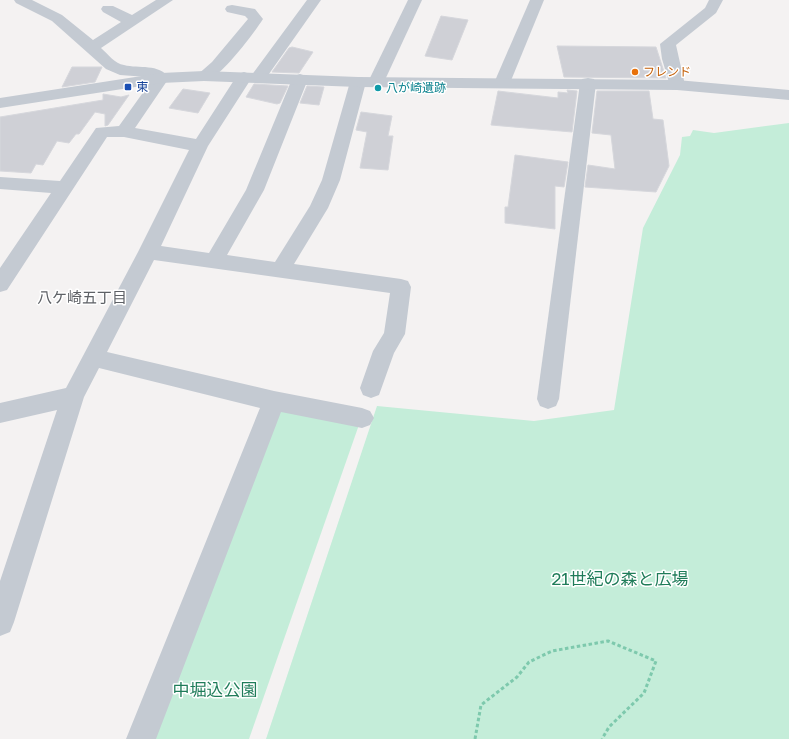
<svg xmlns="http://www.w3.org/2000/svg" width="789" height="739" font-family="'Golos Text','Noto Sans JP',sans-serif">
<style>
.green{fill:#c4edd9}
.building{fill:#cfd0d6;stroke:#d6d7dc}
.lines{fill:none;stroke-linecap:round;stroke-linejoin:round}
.path{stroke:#7ec9ad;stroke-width:3;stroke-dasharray:3.5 2.5;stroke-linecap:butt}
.minor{fill:#c4cad2;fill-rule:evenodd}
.tertiary{fill:#c4cad2;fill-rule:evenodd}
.food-dot{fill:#e8710a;stroke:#fff;stroke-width:1.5}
.transit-dot{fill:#1a4fb4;stroke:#fff;stroke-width:1.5}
.culture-dot{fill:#0f9aa8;stroke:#fff;stroke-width:1.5}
.labels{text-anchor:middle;stroke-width:3;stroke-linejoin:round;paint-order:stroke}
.far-food-label{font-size:12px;fill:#c56008;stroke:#fff;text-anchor:start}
.far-transit-label{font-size:12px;fill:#164399;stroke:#fff;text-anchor:start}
.far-culture-label{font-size:12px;fill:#0d838f;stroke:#fff;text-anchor:start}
.neighbourhood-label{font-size:15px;fill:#5e6166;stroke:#fff}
.near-park-label{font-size:17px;fill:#1f7c59;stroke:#fff}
</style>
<rect width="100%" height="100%" fill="#f4f2f2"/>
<!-- green -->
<g class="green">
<polygon points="789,123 789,739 266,739 377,406 534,421 614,410 643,228 680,155 682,137 690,136 693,130 714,133"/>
<polygon points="275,403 361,419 249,739 145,739"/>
</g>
<!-- building -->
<g class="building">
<polygon points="441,16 468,20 452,60 425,56"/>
<polygon points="557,46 656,47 666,78 564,77"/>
<polygon points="292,47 313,52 299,73 272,72 289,48"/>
<polygon points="72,67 102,67 95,82 62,87"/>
<polygon points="254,84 288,86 280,103 277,104 246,97"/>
<polygon points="307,86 324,87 319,105 300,103"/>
<polygon points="183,89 210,93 198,113 169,108"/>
<polygon points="567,90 577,91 572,132 491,125 498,91 558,98 558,92 568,93"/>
<polygon points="597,91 649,91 653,119 663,120 669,166 656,192 585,187 588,165 615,169 611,135 592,133"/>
<polygon points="103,94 121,97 129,95 108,125 105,126 105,114 95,112 79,134 76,134 69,143 57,141 43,165 36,164 31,173 0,171 0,117 103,100"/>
<polygon points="361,112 392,116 388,136 393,136 388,170 360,168 367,132 356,130"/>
<polygon points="515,155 568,162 564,187 555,186 555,229 505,223 505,207 508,207"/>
</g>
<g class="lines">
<!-- path -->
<polyline class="path" points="475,739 481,705 517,677 529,662 552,651 608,641 656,661 644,693 609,727 602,739"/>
<!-- minor -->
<g class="minor">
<path d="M14 0H32L62 15 93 40 121 22 103 12 101 9 103 6H113L132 15 156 0H173L101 48C108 54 115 64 124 65 139 69 159 63 169 78L135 128 196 139 238 74 244 72 250 74 251 76 307 0H321L264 81 258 83 252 81 251 79 208 146 161 246 209 253 246 190 292 79 294 76 300 74 306 76 308 79 264 190 227 255 275 262 310 206 322 180 350 82 352 78 358 77 364 78 366 82 340 180 328 208 294 264 401 279 408 281 411 287 405 334 394 353 379 395 371 398 363 395 360 388 373 351 384 333 390 293 154 260 107 352 274 391 362 408 370 411 374 418 370 425 362 428 281 412 156 739H126L260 408 99 368 84 397 14 622 10 632 0 636V581L57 410 0 423V403L66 388 138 252 189 150 124 137H107L7 290 0 292V268L51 193 0 189V177L60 181 96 128 119 126 152 80 147 77 120 75 106 69 52 21 16 3Z"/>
<polygon points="408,0 422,0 384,82 382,86 376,87 370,86 368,82"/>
<polygon points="530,0 544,0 510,83 508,87 502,88 496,87 494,83"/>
<polygon points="709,0 723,0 716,13 676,45 685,85 683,89 677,90 671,89 662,59 660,44 705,8"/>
<path d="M232 5 255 9 263 19C252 36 227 68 211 79 206 81 203 81 198 79L196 76 212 62 248 19 245 16 227 12 225 9 227 6Z"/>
<polygon points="588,78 594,79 596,83 559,399 556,406 548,409 540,406 537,399 580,83 582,79"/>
</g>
<!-- tertiary -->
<polygon class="tertiary" points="204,71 358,77 677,80 789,90 789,100 677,90 358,87 204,81 161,83 0,108 0,98 161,73"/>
</g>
<!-- markers -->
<circle class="food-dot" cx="635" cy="72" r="4"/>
<rect class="transit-dot" x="124" y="83" width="8" height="8" rx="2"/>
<circle class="culture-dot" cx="378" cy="88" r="4"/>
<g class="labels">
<!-- far-food labels -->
<g class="far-food-label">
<text x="643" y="76">フレンド</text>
</g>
<!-- far-transit labels -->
<g class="far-transit-label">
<text x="136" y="91">東</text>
</g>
<!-- far-culture labels -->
<g class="far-culture-label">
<text x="386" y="92">八が崎遺跡</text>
</g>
<!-- neighbourhood labels -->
<g class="neighbourhood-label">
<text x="82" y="303">八ケ崎五丁目</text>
</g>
<!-- near-park labels -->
<g class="near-park-label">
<text x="620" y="585">21世紀の森と広場</text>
<text x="215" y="696">中堀込公園</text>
</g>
</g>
</svg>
